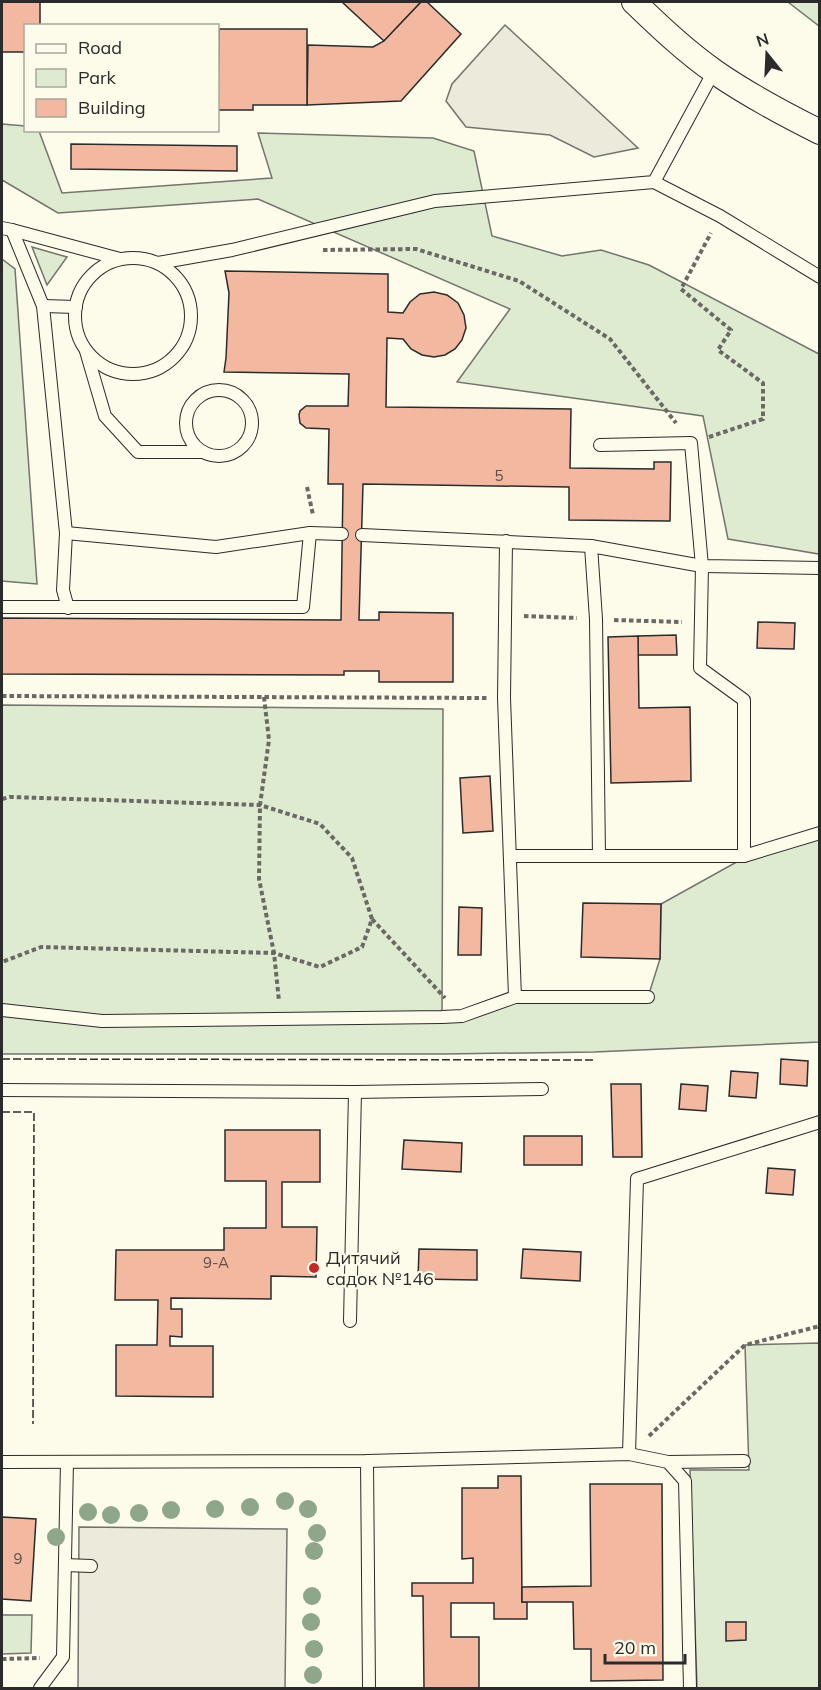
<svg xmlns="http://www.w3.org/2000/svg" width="821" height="1690" font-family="Mulish,sans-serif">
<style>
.green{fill:#deebd1;stroke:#74746e;stroke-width:1.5}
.parking{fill:#eceadb;stroke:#74746e;stroke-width:1.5}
.building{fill:#f2b8a0;stroke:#2b2b2b;stroke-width:1.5}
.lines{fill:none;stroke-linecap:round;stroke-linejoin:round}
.lane-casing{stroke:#2b2b2b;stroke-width:14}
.street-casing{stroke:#2b2b2b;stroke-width:26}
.path{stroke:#6a6964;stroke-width:4;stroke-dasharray:4.5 3;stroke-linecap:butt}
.lane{stroke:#fdfbea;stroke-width:12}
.street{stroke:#fdfbea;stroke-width:24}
.fence{stroke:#2b2b2b;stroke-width:1.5;stroke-dasharray:8 3;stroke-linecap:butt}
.tree{fill:#8ea78a}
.poi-dot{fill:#c62828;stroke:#fdfbea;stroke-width:2}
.labels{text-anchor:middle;stroke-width:4.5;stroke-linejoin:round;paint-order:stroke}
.number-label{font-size:15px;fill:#5d4e48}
.poi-label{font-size:18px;fill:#2b2b2b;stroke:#fdfbea;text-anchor:start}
</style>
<rect width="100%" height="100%" fill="#fdfbea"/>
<!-- green -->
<g class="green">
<polygon points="788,2 819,2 819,26"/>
<polygon points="2,124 25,126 26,130 39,131 62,193 272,178 258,133 433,138 474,151 492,236 562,256 601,250 649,265 819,354 819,554 728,539 703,416 457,382 510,309 258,199 58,213 2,180"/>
<polygon points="32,247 67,257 47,285"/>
<polygon points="2,259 15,269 37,584 2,581"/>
<polygon points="2,705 443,709 442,1017 515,997 648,997 660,959 661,904 751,854 819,833 819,1042 594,1052 443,1054 2,1054"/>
<polygon points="819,1343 819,1688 697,1688 690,1470 749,1470 745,1345"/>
<polygon points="32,1615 31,1653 2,1654 2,1615"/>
</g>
<!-- parking -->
<g class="parking">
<polygon points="505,25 638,148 594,157 550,135 466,127 446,101 452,84"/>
<polygon points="79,1527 287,1529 285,1688 78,1688"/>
</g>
<!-- building -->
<g class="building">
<polygon points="2,2 40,2 40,26 26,26 26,52 2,52"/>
<polygon points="342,2 421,2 384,41"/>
<polygon points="421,2 427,2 461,34 401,101 307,105 308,45 373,47 384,41"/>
<polygon points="219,29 307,29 307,105 253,105 253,110 218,110"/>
<polygon points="71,144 237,146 237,171 71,169"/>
<polygon points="225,271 388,274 388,312 403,313 410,302 420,294 434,292 447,295 458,303 464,315 466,328 462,340 455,349 445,355 434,357 422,355 411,349 403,339 387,338 386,407 571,409 570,468 654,469 654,462 671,462 670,521 569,520 569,487 363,484 359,620 379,620 379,612 453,613 453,682 379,682 379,671 344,671 344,675 2,674 2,618 341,620 343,484 328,484 329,429 306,428 300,423 299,415 300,411 306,406 348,406 349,374 224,372 226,358 229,293"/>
<polygon points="758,622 795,623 794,649 757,648"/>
<polygon points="676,635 677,655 638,655 638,636"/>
<polygon points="638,636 639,708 690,707 691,781 611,783 608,637"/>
<polygon points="490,776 493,831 463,833 460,778"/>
<polygon points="583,903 661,904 660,959 581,957"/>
<polygon points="459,907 482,908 481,955 458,955"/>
<polygon points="781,1059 808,1061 807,1086 780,1084"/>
<polygon points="731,1071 758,1073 756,1098 729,1096"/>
<polygon points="611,1084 641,1084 642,1157 613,1157"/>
<polygon points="681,1084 708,1086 706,1111 679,1109"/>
<polygon points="225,1130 320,1130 320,1182 282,1182 282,1227 317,1227 316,1277 271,1276 271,1299 171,1298 171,1309 182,1309 182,1337 170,1336 170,1346 213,1346 213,1397 116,1396 116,1345 157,1345 158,1300 115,1300 116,1250 224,1250 224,1228 266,1228 266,1181 225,1181"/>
<rect x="524" y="1136" width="58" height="29"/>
<polygon points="404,1140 462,1143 461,1172 402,1169"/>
<polygon points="768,1168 795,1170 793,1195 766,1193"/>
<polygon points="419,1249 477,1250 477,1280 418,1279"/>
<polygon points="523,1249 581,1252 580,1281 521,1278"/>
<polygon points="498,1476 521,1476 522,1602 527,1602 527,1619 494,1619 494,1603 451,1603 451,1637 479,1637 479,1688 424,1688 423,1596 412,1596 412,1583 473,1583 473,1558 462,1559 462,1488 498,1488"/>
<polygon points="590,1484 662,1484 663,1680 591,1681 591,1649 574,1649 573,1602 522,1602 522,1587 591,1586"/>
<polygon points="2,1517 36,1519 31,1601 2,1599"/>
<polygon points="726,1622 746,1622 746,1640 726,1641"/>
</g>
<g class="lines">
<!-- lane casing -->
<g class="lane-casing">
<g id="lane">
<polyline points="654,182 720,216 820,277"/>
<polyline points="2,228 12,230 43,306 66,533 63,590 68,608"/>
<polyline points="12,230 120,259"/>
<circle cx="133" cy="316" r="58"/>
<polyline points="158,263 232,250 435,201 654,182 714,71"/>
<polyline points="43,306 76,307"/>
<polyline points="86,351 105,416 138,452 203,452"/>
<circle cx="219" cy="423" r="33"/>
<polyline points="600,445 691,443 702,566 700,668 744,700 744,856"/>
<polyline points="66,533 216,547 310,533 342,534"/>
<polyline points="362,535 591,546 702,566 820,568"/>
<polyline points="506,541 504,698 515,997 648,997"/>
<polyline points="591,546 596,619 599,856"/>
<polyline points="2,607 303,607 310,533"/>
<polyline points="510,856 744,856 820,833"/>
<polyline points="2,1010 102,1021 442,1017 462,1016 515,997"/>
<polyline points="2,1090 355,1092 542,1089"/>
<polyline points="350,1321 355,1092"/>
<polyline points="629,1454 637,1179 820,1122"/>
<polyline points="367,1461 369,1688"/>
<polyline points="2,1462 367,1461 629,1454 668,1462 685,1481 690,1688"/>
<polyline points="668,1462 744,1461"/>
<polyline points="65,1565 91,1566"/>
<polyline points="40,1688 63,1657 67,1462"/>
</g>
</g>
<!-- street casing -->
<g class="street-casing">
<path id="street" d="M634 2C659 26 685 51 715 72 748 95 784 114 820 132"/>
</g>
<!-- path -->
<g class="path">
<polyline points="323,250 416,249 519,281 610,339 676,423"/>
<polyline points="709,437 763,419 763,383 718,350 731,330 681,289 711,233"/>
<polyline points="307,487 313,515"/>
<polyline points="524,616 577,618"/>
<polyline points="614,620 682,622"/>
<polyline points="2,696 487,698"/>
<polyline points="264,697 269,740 260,805 259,879 274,953 279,1001"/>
<polyline points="2,799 10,797 260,805 320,824 352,858 372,919 362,947 320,967 274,953 41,947 2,962"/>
<polyline points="372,919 445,998"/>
<polyline points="649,1436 745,1345 820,1326"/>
<polyline points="2,1659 40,1658"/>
</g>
<!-- lane -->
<use href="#lane" class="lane"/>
<!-- street -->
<use href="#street" class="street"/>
<!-- fence -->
<g class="fence">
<polyline points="2,1059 596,1060"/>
<polyline points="2,1112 34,1112 33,1424"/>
</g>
</g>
<!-- trees -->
<g class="tree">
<circle cx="285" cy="1501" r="9"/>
<circle cx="250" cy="1507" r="9"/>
<circle cx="215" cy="1509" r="9"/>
<circle cx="308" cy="1509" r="9"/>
<circle cx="171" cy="1510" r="9"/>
<circle cx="88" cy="1512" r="9"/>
<circle cx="139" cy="1513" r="9"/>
<circle cx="111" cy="1515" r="9"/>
<circle cx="317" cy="1533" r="9"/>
<circle cx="56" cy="1537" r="9"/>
<circle cx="314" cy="1551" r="9"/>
<circle cx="312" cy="1596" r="9"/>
<circle cx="311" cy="1622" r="9"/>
<circle cx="314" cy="1649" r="9"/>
<circle cx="313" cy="1675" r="9"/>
</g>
<!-- markers -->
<circle class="poi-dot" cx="314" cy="1268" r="6"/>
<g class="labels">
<!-- number labels -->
<g class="number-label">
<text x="499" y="481">5</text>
<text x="216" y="1268">9-А</text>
<text x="18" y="1564">9</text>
</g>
<!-- poi labels -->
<g class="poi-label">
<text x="326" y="1264">Дитячий<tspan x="326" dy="21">садок №146</tspan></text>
</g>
</g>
<!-- border -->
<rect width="821" height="1690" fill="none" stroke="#2b2b2b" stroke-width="6"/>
<!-- legend -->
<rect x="24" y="24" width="195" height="108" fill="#fdfbea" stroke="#a9a89e" stroke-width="1.5"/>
<rect x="36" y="44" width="30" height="9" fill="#fdfbea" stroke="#a9a89e" stroke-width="1.5"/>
<text x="78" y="54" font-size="18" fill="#2b2b2b">Road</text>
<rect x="36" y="69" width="30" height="18" fill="#deebd1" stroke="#a9a89e" stroke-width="1.5"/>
<text x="78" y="84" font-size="18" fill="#2b2b2b">Park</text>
<rect x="36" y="99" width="30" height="18" fill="#f2b8a0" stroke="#a9a89e" stroke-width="1.5"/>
<text x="78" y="114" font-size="18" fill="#2b2b2b">Building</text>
<!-- north arrow -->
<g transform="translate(767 54) rotate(342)" stroke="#fdfbea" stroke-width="4.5" paint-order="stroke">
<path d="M0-4.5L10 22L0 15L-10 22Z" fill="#2b2b2b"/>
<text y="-9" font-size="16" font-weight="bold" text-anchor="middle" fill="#2b2b2b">N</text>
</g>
<!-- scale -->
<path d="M605 1654v9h80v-9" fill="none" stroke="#2b2b2b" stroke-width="3"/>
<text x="614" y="1654" font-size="18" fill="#2b2b2b" stroke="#fdfbea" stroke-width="4.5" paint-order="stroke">20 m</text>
</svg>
